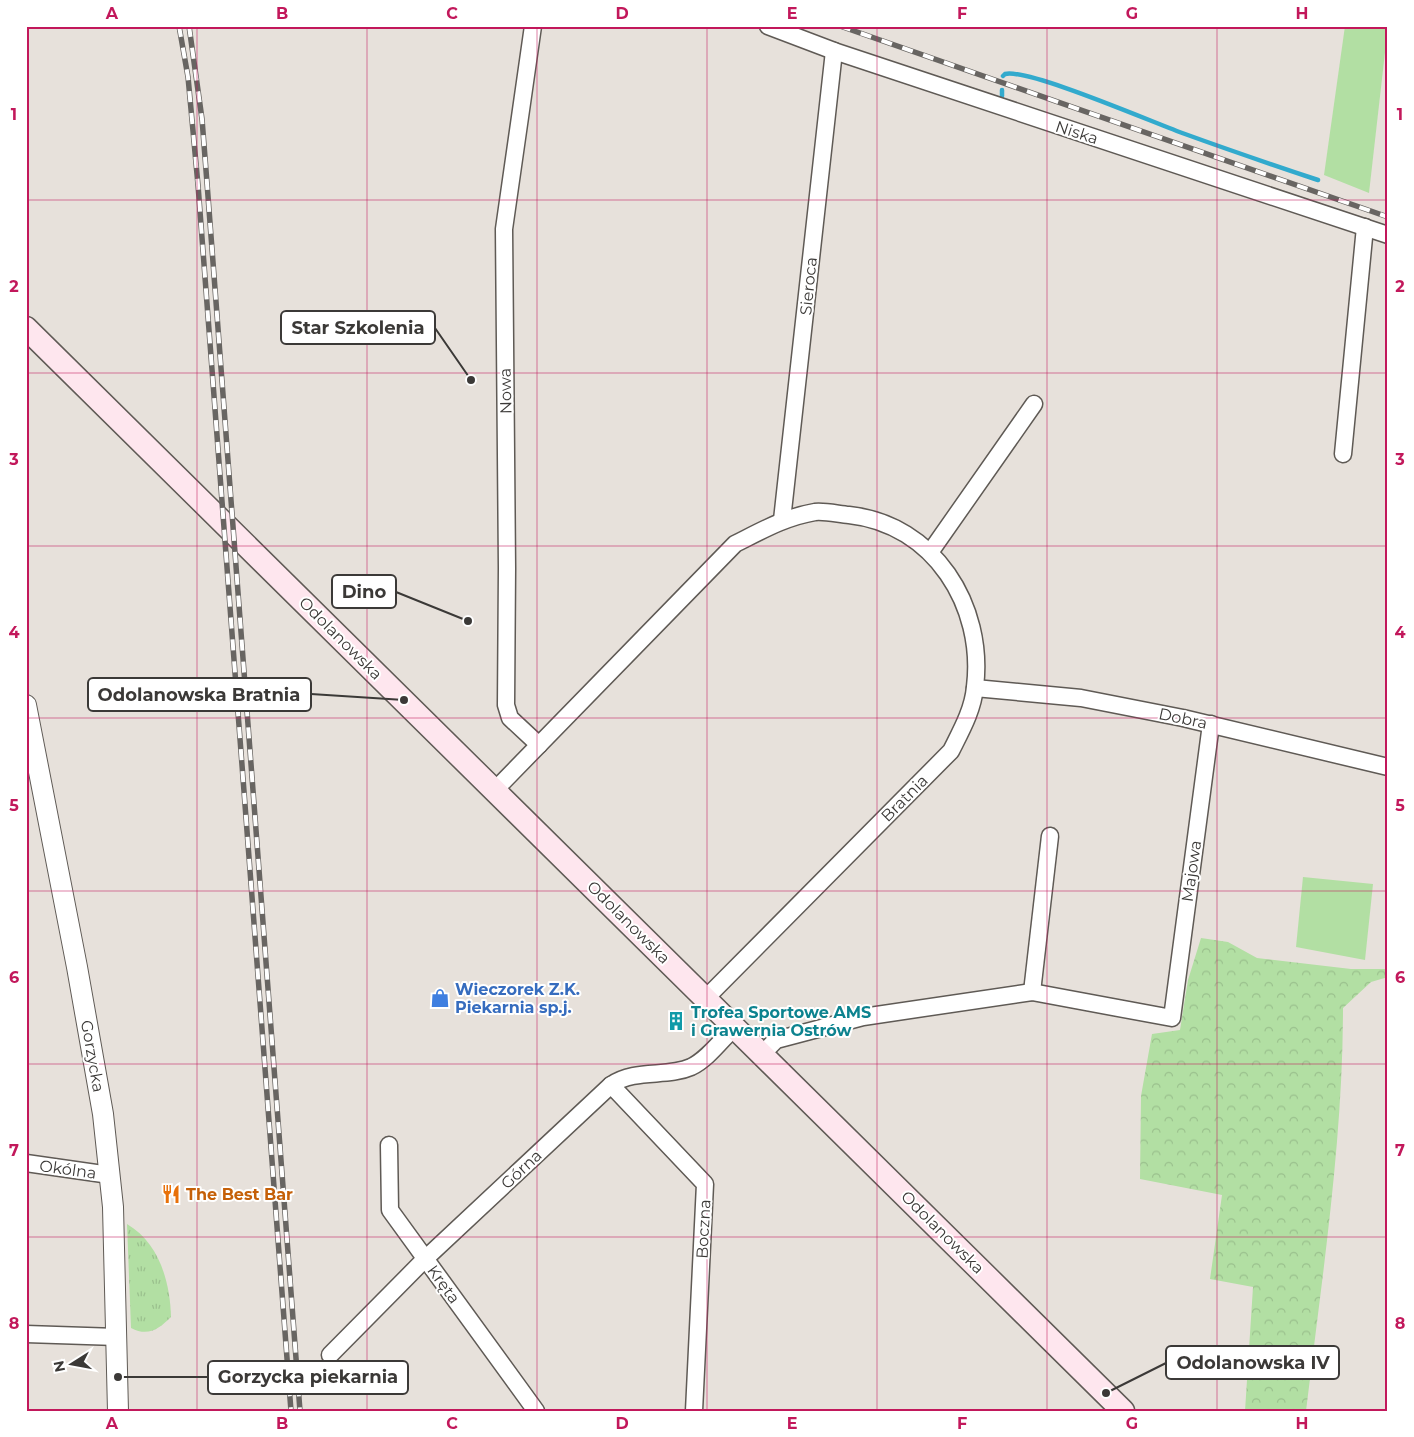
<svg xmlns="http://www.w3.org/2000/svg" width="1414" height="1437" font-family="Montserrat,sans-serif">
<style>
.grass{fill:url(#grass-tufts)}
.forest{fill:url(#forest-crowns)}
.park{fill:#b2dfa3}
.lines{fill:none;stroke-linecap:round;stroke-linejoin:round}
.stream{stroke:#32aacd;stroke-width:4.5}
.minor-casing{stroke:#5f5a55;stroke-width:19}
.tertiary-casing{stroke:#5f5a55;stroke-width:22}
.secondary-casing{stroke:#5f5a55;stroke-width:25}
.minor{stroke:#fff;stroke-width:16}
.tertiary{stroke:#fff;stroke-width:20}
.secondary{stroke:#fee6ee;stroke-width:22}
.rail-casing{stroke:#686562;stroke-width:5.5}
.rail{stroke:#fff;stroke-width:4;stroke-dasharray:11;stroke-linecap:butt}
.grid{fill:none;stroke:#c2185b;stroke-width:1;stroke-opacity:0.55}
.labels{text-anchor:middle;stroke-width:4;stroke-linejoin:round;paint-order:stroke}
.street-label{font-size:16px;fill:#3b3937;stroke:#fff}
.shop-label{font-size:16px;font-weight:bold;fill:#366cbe;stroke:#fff;text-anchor:start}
.culture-label{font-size:16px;font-weight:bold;fill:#0d838f;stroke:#fff;text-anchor:start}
.food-label{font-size:16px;font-weight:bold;fill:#c56008;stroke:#fff;text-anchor:start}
.leader{fill:none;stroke:#3b3937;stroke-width:2}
.callout-dot{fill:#3b3937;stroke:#fff;stroke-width:2}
.callout{fill:#fff;stroke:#3b3937;stroke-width:2}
.callout-label{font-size:18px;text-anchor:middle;font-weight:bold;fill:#3b3937}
.neatline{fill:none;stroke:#c2185b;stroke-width:2}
.grid-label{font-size:16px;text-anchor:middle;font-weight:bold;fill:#c2185b}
</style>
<defs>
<pattern id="grass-tufts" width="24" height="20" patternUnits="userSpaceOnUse" patternTransform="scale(1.25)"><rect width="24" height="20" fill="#b2dfa3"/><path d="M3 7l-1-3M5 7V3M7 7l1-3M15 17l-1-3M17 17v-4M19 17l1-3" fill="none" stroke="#9ac08d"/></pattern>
<pattern id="forest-crowns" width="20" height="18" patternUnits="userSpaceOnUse" patternTransform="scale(1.25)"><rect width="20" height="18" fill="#b2dfa3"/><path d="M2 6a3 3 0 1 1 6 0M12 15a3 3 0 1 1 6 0" fill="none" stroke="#9ac08d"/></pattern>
</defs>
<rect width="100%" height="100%" fill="#e7e1db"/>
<!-- grass -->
<path class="grass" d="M127 1224C159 1243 170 1281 171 1317 159 1329 148 1337 131 1328Z"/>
<!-- forest -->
<path class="forest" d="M1201 938 1228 942 1257 958 1351 969H1388V977L1371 982 1343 1008C1343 1142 1322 1277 1306 1411H1245L1253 1287 1210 1279 1222 1195 1140 1179 1141 1096 1152 1034 1180 1030 1188 980Z"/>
<!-- park -->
<g class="park">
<polygon points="1345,26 1388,26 1369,193 1324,175"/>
<polygon points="1303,877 1373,884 1365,960 1296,947"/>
</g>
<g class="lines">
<!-- stream -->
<g class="stream">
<path d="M1003 76 1005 74C1028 68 1154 123 1185 134 1229 150 1273 165 1318 180"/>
<polyline points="1002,96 1002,90"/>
</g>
<!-- minor casing -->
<g class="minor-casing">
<g id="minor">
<polyline points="533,26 504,229 507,568 506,705 510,718 539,745"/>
<polyline points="768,26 834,51 1388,235"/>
<polyline points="1343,454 1365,227"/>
<polyline points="782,520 834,51"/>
<polyline points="931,551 1034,404"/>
<polyline points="975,688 1081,698 1183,718 1388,767"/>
<path d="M495 790 735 544C761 531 785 517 815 512 825 511 838 514 849 515 934 524 985 606 975 687 973 710 961 731 951 751L706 998"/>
<polyline points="1032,992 1050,836"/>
<polyline points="762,1054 776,1040 863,1017 1032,992 1172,1018 1211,724"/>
<polyline points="611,1085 705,1184 694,1411"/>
<polyline points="389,1145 390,1210 536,1411"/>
<polyline points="26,1163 110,1175"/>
<polyline points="26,1334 117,1337"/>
<path d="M330 1355 425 1259 611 1085C636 1068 666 1078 691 1067 708 1059 722 1039 735 1027"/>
</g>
</g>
<!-- tertiary casing -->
<g class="tertiary-casing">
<polyline id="tertiary" points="26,705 77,967 103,1114 113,1207 118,1411"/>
</g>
<!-- secondary casing -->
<g class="secondary-casing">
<polyline id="secondary" points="26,328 1123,1411"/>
</g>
<!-- minor -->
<use href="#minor" class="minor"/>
<!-- tertiary -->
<use href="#tertiary" class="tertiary"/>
<!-- secondary -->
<use href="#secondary" class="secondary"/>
<!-- rail casing -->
<g class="rail-casing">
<g id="rail">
<polyline points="179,26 188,77 198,185 291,1411"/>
<polyline points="189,26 202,119 207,183 300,1411"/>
<polyline points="840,26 1388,217"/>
</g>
</g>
<!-- rail -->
<use href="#rail" class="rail"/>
</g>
<!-- grid -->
<path class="grid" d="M197 26V1411M367 26V1411M537 26V1411M707 26V1411M877 26V1411M1047 26V1411M1217 26V1411M26 200H1388M26 373H1388M26 546H1388M26 718H1388M26 891H1388M26 1064H1388M26 1237H1388"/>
<!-- icons -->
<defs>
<g id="shop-bare" transform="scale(1.5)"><path d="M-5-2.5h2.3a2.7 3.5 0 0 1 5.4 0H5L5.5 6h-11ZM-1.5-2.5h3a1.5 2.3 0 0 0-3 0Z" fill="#3f7fe0" stroke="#fff" stroke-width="2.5" paint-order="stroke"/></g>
<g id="building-bare" transform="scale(1.5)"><path d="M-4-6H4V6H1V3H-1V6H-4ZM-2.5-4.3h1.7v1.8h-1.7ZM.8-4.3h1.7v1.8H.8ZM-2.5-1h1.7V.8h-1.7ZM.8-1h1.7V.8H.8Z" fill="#0f9aa8" stroke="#fff" stroke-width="2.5" paint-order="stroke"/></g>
<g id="restaurant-bare" transform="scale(1.5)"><path d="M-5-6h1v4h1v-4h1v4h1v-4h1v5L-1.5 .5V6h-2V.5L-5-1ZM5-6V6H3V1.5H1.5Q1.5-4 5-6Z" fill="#e8710a" stroke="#fff" stroke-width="2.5" paint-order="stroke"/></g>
</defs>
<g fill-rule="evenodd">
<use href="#shop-bare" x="440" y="998"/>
<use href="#building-bare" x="676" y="1021"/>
<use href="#restaurant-bare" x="171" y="1194"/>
</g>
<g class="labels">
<!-- street labels -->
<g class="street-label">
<text transform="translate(1077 132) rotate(18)" y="6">Niska</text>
<text transform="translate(808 286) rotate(-84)" y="6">Sieroca</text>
<text transform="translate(505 391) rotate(-91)" y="6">Nowa</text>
<text transform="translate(341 638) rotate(45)" y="6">Odolanowska</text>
<text transform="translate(1183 718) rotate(12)" y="6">Dobra</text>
<text transform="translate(904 798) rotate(-45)" y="6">Bratnia</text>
<text transform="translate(1191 871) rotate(-82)" y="6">Majowa</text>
<text transform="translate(629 922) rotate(45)" y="6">Odolanowska</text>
<text transform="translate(93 1056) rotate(80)" y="6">Gorzycka</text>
<text transform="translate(68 1169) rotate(8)" y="6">Okólna</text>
<text transform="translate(521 1169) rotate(-43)" y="6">Górna</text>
<text transform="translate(703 1229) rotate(-87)" y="6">Boczna</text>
<text transform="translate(943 1232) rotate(45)" y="6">Odolanowska</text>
<text transform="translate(444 1284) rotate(54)" y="6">Kręta</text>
</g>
<!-- shop labels -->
<g class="shop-label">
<text x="455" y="995">Wieczorek Z.K.<tspan x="455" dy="18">Piekarnia sp.j.</tspan></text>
</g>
<!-- culture labels -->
<g class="culture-label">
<text x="691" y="1018">Trofea Sportowe AMS<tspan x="691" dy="18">i Grawernia Ostrów</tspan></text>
</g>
<!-- food labels -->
<g class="food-label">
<text x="186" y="1200">The Best Bar</text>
</g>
</g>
<!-- callouts -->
<path class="leader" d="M471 380L435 328M468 621L396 592M404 700L311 694M1106 1393L1166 1363M118 1377L208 1377"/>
<g class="callout-dot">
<circle cx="471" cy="380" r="5"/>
<circle cx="468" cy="621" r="5"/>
<circle cx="404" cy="700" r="5"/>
<circle cx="1106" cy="1393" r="5"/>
<circle cx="118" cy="1377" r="5"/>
</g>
<g class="callout">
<rect x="281" y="311" width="154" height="33" rx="5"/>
<rect x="332" y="575" width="64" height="33" rx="5"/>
<rect x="88" y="678" width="223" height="33" rx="5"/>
<rect x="1166" y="1346" width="173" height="33" rx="5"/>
<rect x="208" y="1361" width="200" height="33" rx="5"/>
</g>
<g class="callout-label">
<text x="358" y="334">Star Szkolenia</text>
<text x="364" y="598">Dino</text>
<text x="199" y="701">Odolanowska Bratnia</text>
<text x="1253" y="1369">Odolanowska IV</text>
<text x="308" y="1383">Gorzycka piekarnia</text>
</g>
<!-- border -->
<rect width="1414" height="1437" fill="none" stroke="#ffffff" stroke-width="55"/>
<!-- north arrow -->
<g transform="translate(72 1364) rotate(259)" stroke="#ffffff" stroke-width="4" paint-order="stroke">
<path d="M0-4L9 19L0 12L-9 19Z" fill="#3b3937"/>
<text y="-8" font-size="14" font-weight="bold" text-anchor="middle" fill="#3b3937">N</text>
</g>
<rect x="28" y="28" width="1358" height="1382" class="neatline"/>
<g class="grid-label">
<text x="112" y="19">A</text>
<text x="282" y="19">B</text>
<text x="452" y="19">C</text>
<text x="622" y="19">D</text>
<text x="792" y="19">E</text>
<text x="962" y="19">F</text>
<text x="1132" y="19">G</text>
<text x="1302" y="19">H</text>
<text x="14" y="120">1</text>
<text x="1400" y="120">1</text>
<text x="14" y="292">2</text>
<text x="1400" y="292">2</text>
<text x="14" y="465">3</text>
<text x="1400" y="465">3</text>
<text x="14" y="638">4</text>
<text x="1400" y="638">4</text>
<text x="14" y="811">5</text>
<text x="1400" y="811">5</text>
<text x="14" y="983">6</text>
<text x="1400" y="983">6</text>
<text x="14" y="1156">7</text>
<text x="1400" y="1156">7</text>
<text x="14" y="1329">8</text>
<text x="1400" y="1329">8</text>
<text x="112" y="1429">A</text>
<text x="282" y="1429">B</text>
<text x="452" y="1429">C</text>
<text x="622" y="1429">D</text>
<text x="792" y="1429">E</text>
<text x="962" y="1429">F</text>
<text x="1132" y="1429">G</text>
<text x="1302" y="1429">H</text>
</g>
</svg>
